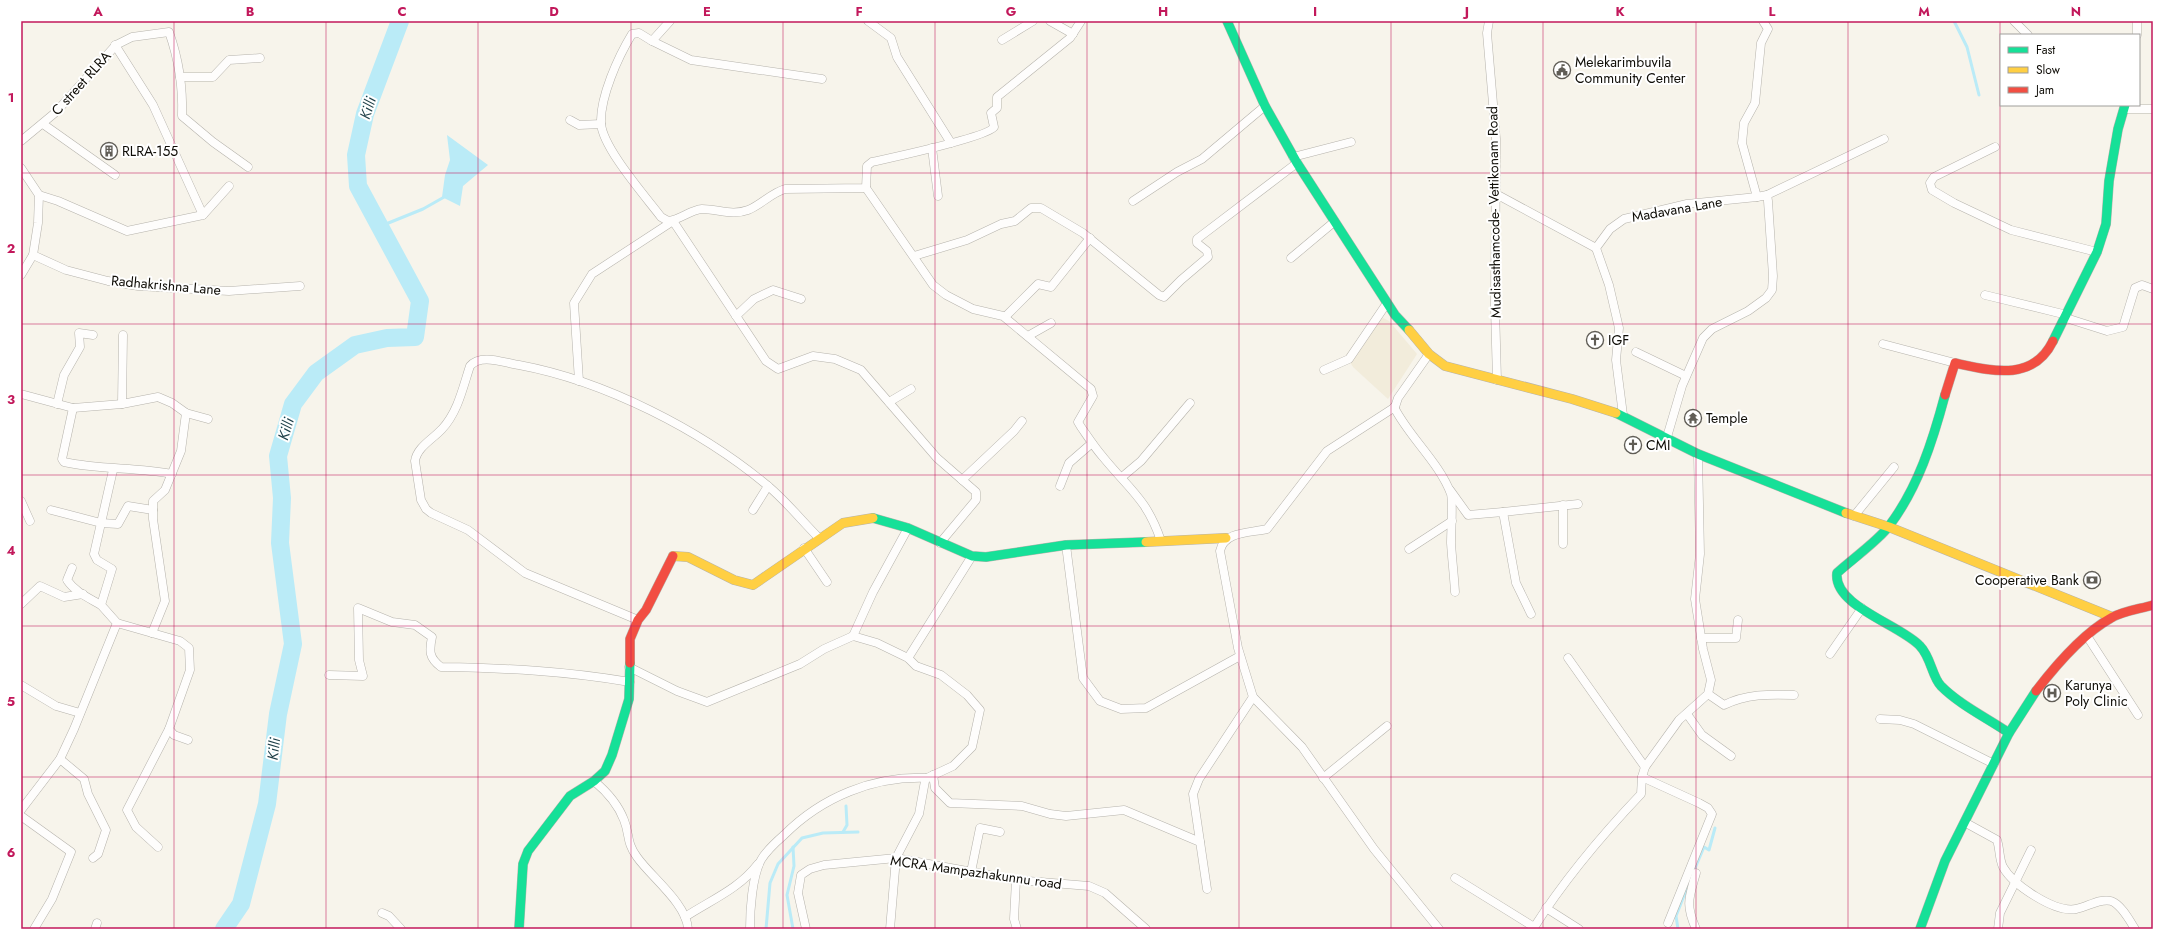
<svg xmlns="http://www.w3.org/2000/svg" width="2174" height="950" font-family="Jost,sans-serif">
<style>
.built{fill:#f2ecdb}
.water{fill:#baebf7}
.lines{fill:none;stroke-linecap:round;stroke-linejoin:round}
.stream{stroke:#baebf7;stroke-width:3}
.river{stroke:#baebf7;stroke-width:18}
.street-casing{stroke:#b6b3ac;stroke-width:9}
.fast-casing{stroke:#b6b3ac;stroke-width:10}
.slow-casing{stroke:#b6b3ac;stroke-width:10}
.jam-casing{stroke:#b6b3ac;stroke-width:10}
.street{stroke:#fefdfc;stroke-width:8}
.fast{stroke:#16e098;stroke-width:9}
.slow{stroke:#ffcf43;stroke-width:9}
.jam{stroke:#f24e42;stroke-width:9}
.grid{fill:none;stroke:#c2185b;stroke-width:1;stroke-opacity:0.55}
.labels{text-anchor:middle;stroke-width:4;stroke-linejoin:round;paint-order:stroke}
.poi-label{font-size:14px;fill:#0e0c06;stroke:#fff;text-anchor:start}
.street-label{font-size:14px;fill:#0e0c06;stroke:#fff}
.water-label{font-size:15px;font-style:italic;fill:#1b3d46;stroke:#fff}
.neatline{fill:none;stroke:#c2185b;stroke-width:1.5}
.grid-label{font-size:13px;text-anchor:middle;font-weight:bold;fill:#c2185b}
</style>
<rect width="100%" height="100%" fill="#f7f4eb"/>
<!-- built -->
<polygon class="built" points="1383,318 1389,321 1417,354 1388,399 1353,367 1346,355 1363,332"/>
<!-- water -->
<polygon class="water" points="447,135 488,165 463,186 460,206 442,197 445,175 450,160"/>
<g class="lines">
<!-- stream -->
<g class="stream">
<polyline points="1954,21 1967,47 1979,95"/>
<polyline points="381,226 423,209 446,196"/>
<polyline points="843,832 847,825 846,806"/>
<polyline points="1693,873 1704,847 1709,850 1715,828"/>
<polyline points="766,929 770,883 778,864 802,838 823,833 858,832"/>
<polyline points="793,929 787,895 794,866 793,847"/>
<polyline points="1678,929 1676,916 1689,883"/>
</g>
<!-- river -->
<polyline class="river" points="224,929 241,904 267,804 278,714 293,644 280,543 282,498 278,456 293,404 316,373 355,345 387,338 415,337 420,301 358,186 356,155 365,114 400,21"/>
<!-- street casing -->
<g class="street-casing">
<g id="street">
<path d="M670 21 652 41 639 33 632 34C618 57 600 97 601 123 602 147 645 196 661 217L668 221C680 220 690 210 702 209 718 209 732 216 748 210 761 205 771 193 785 189L866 188 867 166 872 162C890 158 988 137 994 127L991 113 997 108V97L1070 38 1081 21"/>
<polyline points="868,21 891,38 897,57 951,143"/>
<polyline points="1050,21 1073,34"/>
<polyline points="1489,21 1487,33 1496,139 1495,308 1497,380"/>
<polyline points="2014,21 2028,35"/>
<polyline points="2137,35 2137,21"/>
<polyline points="1002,40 1033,21"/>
<polyline points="652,41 691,60 822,79"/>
<polyline points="115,45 153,105 203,215"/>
<polyline points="180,77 213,77 229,60 260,58"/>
<polyline points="2124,109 2153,109"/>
<polyline points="570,120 579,125 601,124"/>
<polyline points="43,124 115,175"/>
<path d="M21 141 56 112 116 45 132 37 169 32C179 60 183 87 182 116L213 142 248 167"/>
<polyline points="1995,147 1934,177 1930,183 1932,190 1954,203 2011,230 2097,252"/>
<polyline points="932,148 938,196"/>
<polyline points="1293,157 1351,142"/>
<polyline points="21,168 39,195 38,223 33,255 66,270 108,281 138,286 229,291 300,286"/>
<path d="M866 188 933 285 946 295 973 309 1003 316 1091 389 1093 396 1078 422 1081 427C1088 437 1095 448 1103 457 1129 489 1147 499 1161 541"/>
<polyline points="1496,194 1596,248"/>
<polyline points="39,195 58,201 127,231 203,215 229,186"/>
<polyline points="1767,195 1884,139"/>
<polyline points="1133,201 1177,172 1202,159 1265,106"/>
<polyline points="914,256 967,240 1001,224 1015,221 1031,208 1041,208 1083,233 1159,295 1164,297 1181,280 1208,257 1207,251 1197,243 1197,239 1297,163"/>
<polyline points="1291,258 1334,222"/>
<polyline points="21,275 33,255"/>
<polyline points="1985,295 2067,315"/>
<polyline points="736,316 754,299 773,290 801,299"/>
<polyline points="1005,317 1038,284 1051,287 1090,238"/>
<polyline points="2066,318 2107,331 2123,327 2135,288 2142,285 2153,289"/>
<polyline points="1028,336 1051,323"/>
<polyline points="1883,344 1955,363"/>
<polyline points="1636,352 1686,376"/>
<path d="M1429 354 1398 398 1395 407 1327 451 1267 529C1250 533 1224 531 1220 551L1238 648 1253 697 1302 747 1374 849 1439 929"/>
<polyline points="1324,370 1349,359 1387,303"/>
<polyline points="579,381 574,303 592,274 673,221 766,361 778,369 813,356 835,359 861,370 937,458 976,492 976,500 940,543"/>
<polyline points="21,394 73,408 122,404 158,397 172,403 186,413 208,419"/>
<polyline points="889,402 911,389"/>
<polyline points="57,404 64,375 80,347 79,333 93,335"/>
<polyline points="122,404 123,335"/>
<path d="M1394 407C1409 437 1439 462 1451 494 1453 502 1451 533 1451 543 1452 559 1454 575 1455 592"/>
<path d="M73 408 62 459 64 462C100 470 136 467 172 474"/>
<polyline points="1623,415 1616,360 1619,328 1609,285 1596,248 1610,229 1624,219 1687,204 1757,197 1742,143 1744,123 1755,103 1761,43 1768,29 1763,21"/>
<polyline points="1667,437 1682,386 1703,338 1712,329 1748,311 1766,298 1772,290 1773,276 1768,201 1767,195 1757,197"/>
<polyline points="1122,477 1141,461 1190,403"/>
<polyline points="962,480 1014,431 1022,421"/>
<polyline points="1060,486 1069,463 1092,443"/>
<polyline points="1450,490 1468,515 1503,512 1516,583 1531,614"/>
<polyline points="21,501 30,521"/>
<polyline points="51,510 101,523 118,524 128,506 153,510"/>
<polyline points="753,510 768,486"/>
<polyline points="1503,512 1578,504"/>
<polyline points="1854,516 1894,467"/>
<polyline points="1563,544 1563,505"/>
<polyline points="1066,545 1083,678 1100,701 1121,709 1146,708 1240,656"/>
<polyline points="804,548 827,582"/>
<polyline points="1409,549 1452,521"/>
<path d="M72 568 67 580C75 592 89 598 101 605"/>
<polyline points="21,604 40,586 64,597 83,594"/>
<path d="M638 620 525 573 468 530 431 513 426 509 421 500 415 461C417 447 433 439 442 429 458 412 463 387 470 366 481 353 504 363 519 365 605 381 701 430 768 486 786 501 802 521 819 538"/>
<polyline points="117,623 180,641 189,648 190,670 169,729 174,735 188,740"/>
<polyline points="152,633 165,601 153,519 153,501 165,490 181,451 186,413"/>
<polyline points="853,636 873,592 908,528"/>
<polyline points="2087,636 2138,715"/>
<polyline points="1701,638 1736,638 1738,620"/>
<polyline points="1830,654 1862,608"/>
<polyline points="908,658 972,556"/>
<polyline points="1568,658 1645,767"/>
<polyline points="629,667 677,691 707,702 800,664 824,649 853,636 877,643 908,658 916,666 941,675 967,695 980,710 972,747 953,766 927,778 925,781 919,814 896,858 890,929"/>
<path d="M329 675 363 676 359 660 358 608 392 622 415 625 432 637C429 651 429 658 441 667 506 668 566 671 630 682"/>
<polyline points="21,685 56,706 80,713"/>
<path d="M1708 694 1724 705C1746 694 1769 694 1794 695"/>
<polyline points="1687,714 1702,735 1731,756"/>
<polyline points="1880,719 1900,720 1914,724 1994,764"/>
<polyline points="60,759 84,779 88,794 106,830 98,854 93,858"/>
<polyline points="933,775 935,788 950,803 1022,806 1050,814 1066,816 1124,810 1200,842"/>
<polyline points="1642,777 1699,803 1708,808 1712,814 1668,923"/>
<polyline points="1323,778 1387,726"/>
<path d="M594 781C606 791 618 804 624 820 630 835 626 842 637 857 651 877 687 904 688 929"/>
<polyline points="21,810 60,759 74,729 117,623 101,605 112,569 97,560 94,554 113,470"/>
<polyline points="21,816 71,852 52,899 34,929"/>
<path d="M1966 823 1997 840C2000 849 1999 859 2003 867 2013 885 2055 913 2076 909 2087 907 2100 898 2111 901 2121 904 2130 921 2135 929"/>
<polyline points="158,847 136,827 127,810 169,729"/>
<polyline points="971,872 980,828 1000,832"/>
<polyline points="1455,878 1534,927"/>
<polyline points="1016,880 1014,919 1017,929"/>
<polyline points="1207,889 1193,794 1199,779 1253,697"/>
<polyline points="1546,908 1579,929"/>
<polyline points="382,913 389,916 401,929"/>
<path d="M685 917C711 900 739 889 758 864"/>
<polyline points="95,929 97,923"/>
<path d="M750 929C750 910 752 877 761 860 766 851 776 842 784 835 822 797 873 776 927 778"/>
<polyline points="806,929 798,893 801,875 810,869 824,865 896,858 1016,880 1089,886 1105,893 1146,929"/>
<path d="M1533 929C1564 880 1601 836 1641 794L1642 777 1645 767 1679 720 1708 694 1711 680 1703 649 1695 599 1700 554 1698 454"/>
<path d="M1696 929C1685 904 1689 898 1696 873"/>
<polyline points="1998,929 2000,913 2031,850"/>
</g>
</g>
<!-- fast casing -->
<g class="fast-casing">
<g id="fast">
<polyline points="1227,21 1265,106 1297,163 1395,315 1409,330"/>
<polyline points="2053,341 2097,252 2106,224 2109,181 2118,129 2125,105"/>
<path d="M1945 395C1933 440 1918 488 1889 526 1879 540 1851 560 1837 573 1833 606 1901 625 1920 646 1931 657 1932 677 1941 686 1960 705 1987 718 2009 733"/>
<polyline points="1616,413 1698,454 1846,513"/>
<polyline points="873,518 908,528 972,556 986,557 1066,545 1146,542"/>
<polyline points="519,929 523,864 528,851 570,796 594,781 605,771 612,755 629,699 630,663"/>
<polyline points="1920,929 1945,861 2009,733 2036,691"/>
</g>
</g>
<!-- slow casing -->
<g class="slow-casing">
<g id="slow">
<polyline points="1409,330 1429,354 1445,366 1572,399 1616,413"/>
<polyline points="1846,513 1889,527 2112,617"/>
<polyline points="1146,542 1226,538"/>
<polyline points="673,556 688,557 734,580 753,585 843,523 873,518"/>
</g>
</g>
<!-- jam casing -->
<g class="jam-casing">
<g id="jam">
<path d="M1945 395 1955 363C1992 371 2033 382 2053 341"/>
<polyline points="630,663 630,639 638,620 646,610 673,556"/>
<path d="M2036 691C2056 665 2082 634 2111 618 2123 611 2140 609 2153 605"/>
</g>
</g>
<!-- street -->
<use href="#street" class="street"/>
<!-- fast -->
<use href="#fast" class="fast"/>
<!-- slow -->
<use href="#slow" class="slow"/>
<!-- jam -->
<use href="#jam" class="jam"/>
</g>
<!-- grid -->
<path class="grid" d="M174 21V929M326 21V929M478 21V929M631 21V929M783 21V929M935 21V929M1087 21V929M1239 21V929M1391 21V929M1543 21V929M1696 21V929M1848 21V929M2000 21V929M21 173H2153M21 324H2153M21 475H2153M21 626H2153M21 777H2153"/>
<!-- icons -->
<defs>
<g id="civic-ring" transform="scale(0.9)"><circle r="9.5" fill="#fff" stroke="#605d56" stroke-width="1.5"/><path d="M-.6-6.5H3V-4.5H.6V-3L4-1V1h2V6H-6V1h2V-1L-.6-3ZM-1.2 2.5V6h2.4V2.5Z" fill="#605d56"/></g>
<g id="building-ring" transform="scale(0.9)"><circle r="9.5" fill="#fff" stroke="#605d56" stroke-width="1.5"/><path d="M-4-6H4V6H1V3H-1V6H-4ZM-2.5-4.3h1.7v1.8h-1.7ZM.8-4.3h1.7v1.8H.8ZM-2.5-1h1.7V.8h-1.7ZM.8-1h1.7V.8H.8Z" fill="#605d56"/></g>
<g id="church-ring" transform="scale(0.9)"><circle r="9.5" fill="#fff" stroke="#605d56" stroke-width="1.5"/><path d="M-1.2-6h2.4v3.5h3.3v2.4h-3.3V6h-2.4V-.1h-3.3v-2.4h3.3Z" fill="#605d56"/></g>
<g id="temple-ring" transform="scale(0.9)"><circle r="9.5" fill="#fff" stroke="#605d56" stroke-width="1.5"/><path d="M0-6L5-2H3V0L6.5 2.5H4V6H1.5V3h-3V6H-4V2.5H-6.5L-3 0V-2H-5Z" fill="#605d56"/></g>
<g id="bank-ring" transform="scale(0.9)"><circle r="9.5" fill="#fff" stroke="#605d56" stroke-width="1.5"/><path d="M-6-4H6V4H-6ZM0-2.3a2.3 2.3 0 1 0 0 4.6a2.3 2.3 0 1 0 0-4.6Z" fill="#605d56"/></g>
<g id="hospital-ring" transform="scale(0.9)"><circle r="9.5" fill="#fff" stroke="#605d56" stroke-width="1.5"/><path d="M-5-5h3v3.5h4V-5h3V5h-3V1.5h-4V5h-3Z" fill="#605d56"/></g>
</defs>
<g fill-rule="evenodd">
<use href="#civic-ring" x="1562" y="70"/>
<use href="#building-ring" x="109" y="151"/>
<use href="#church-ring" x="1595" y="340"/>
<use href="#temple-ring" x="1693" y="418"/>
<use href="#church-ring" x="1633" y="445"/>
<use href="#bank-ring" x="2092" y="580"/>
<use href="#hospital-ring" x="2052" y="693"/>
</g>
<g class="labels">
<!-- poi labels -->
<g class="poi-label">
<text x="1575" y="67">Melekarimbuvila<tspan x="1575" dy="16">Community Center</tspan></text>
<text x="122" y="156">RLRA-155</text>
<text x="1608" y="345">IGF</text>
<text x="1706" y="423">Temple</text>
<text x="1646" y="450">CMI</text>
<text x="2079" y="585" text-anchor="end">Cooperative Bank</text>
<text x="2065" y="690">Karunya<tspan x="2065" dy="16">Poly Clinic</tspan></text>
</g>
<!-- street labels -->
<g class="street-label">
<text transform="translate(81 83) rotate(-48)" y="5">C street RLRA</text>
<text transform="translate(1677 209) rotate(-10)" y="5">Madavana Lane</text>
<text transform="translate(1494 212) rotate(-91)" y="5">Mudisasthamcode- Vettikonam Road</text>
<text transform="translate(166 285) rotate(5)" y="5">Radhakrishna Lane</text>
<text transform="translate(976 872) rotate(8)" y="5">MCRA Mampazhakunnu road</text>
</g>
<!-- water labels -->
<g class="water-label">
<text transform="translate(368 108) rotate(-72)" y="5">Killi</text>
<text transform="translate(286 429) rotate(-73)" y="5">Killi</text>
<text transform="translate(274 749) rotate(-83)" y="5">Killi</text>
</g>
</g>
<!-- border -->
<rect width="2174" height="950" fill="none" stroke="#ffffff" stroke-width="44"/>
<!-- legend -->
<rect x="2000" y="34" width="140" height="72" fill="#ffffff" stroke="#9f9e9b"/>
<rect x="2008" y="47" width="20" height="6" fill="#16e098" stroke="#9f9e9b"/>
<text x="2036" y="54" font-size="12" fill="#0e0c06">Fast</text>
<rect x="2008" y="67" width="20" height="6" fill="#ffcf43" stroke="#9f9e9b"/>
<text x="2036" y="74" font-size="12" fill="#0e0c06">Slow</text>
<rect x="2008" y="87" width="20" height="6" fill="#f24e42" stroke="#9f9e9b"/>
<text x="2036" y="94" font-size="12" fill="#0e0c06">Jam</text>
<rect x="22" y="22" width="2130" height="906" class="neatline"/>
<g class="grid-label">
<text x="98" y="16">A</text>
<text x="250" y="16">B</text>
<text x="402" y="16">C</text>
<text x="554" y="16">D</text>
<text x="707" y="16">E</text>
<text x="859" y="16">F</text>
<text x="1011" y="16">G</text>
<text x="1163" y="16">H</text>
<text x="1315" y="16">I</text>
<text x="1467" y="16">J</text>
<text x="1620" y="16">K</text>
<text x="1772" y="16">L</text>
<text x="1924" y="16">M</text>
<text x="2076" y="16">N</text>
<text x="11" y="102">1</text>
<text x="11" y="253">2</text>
<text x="11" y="404">3</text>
<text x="11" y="555">4</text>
<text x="11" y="706">5</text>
<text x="11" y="857">6</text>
</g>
</svg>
